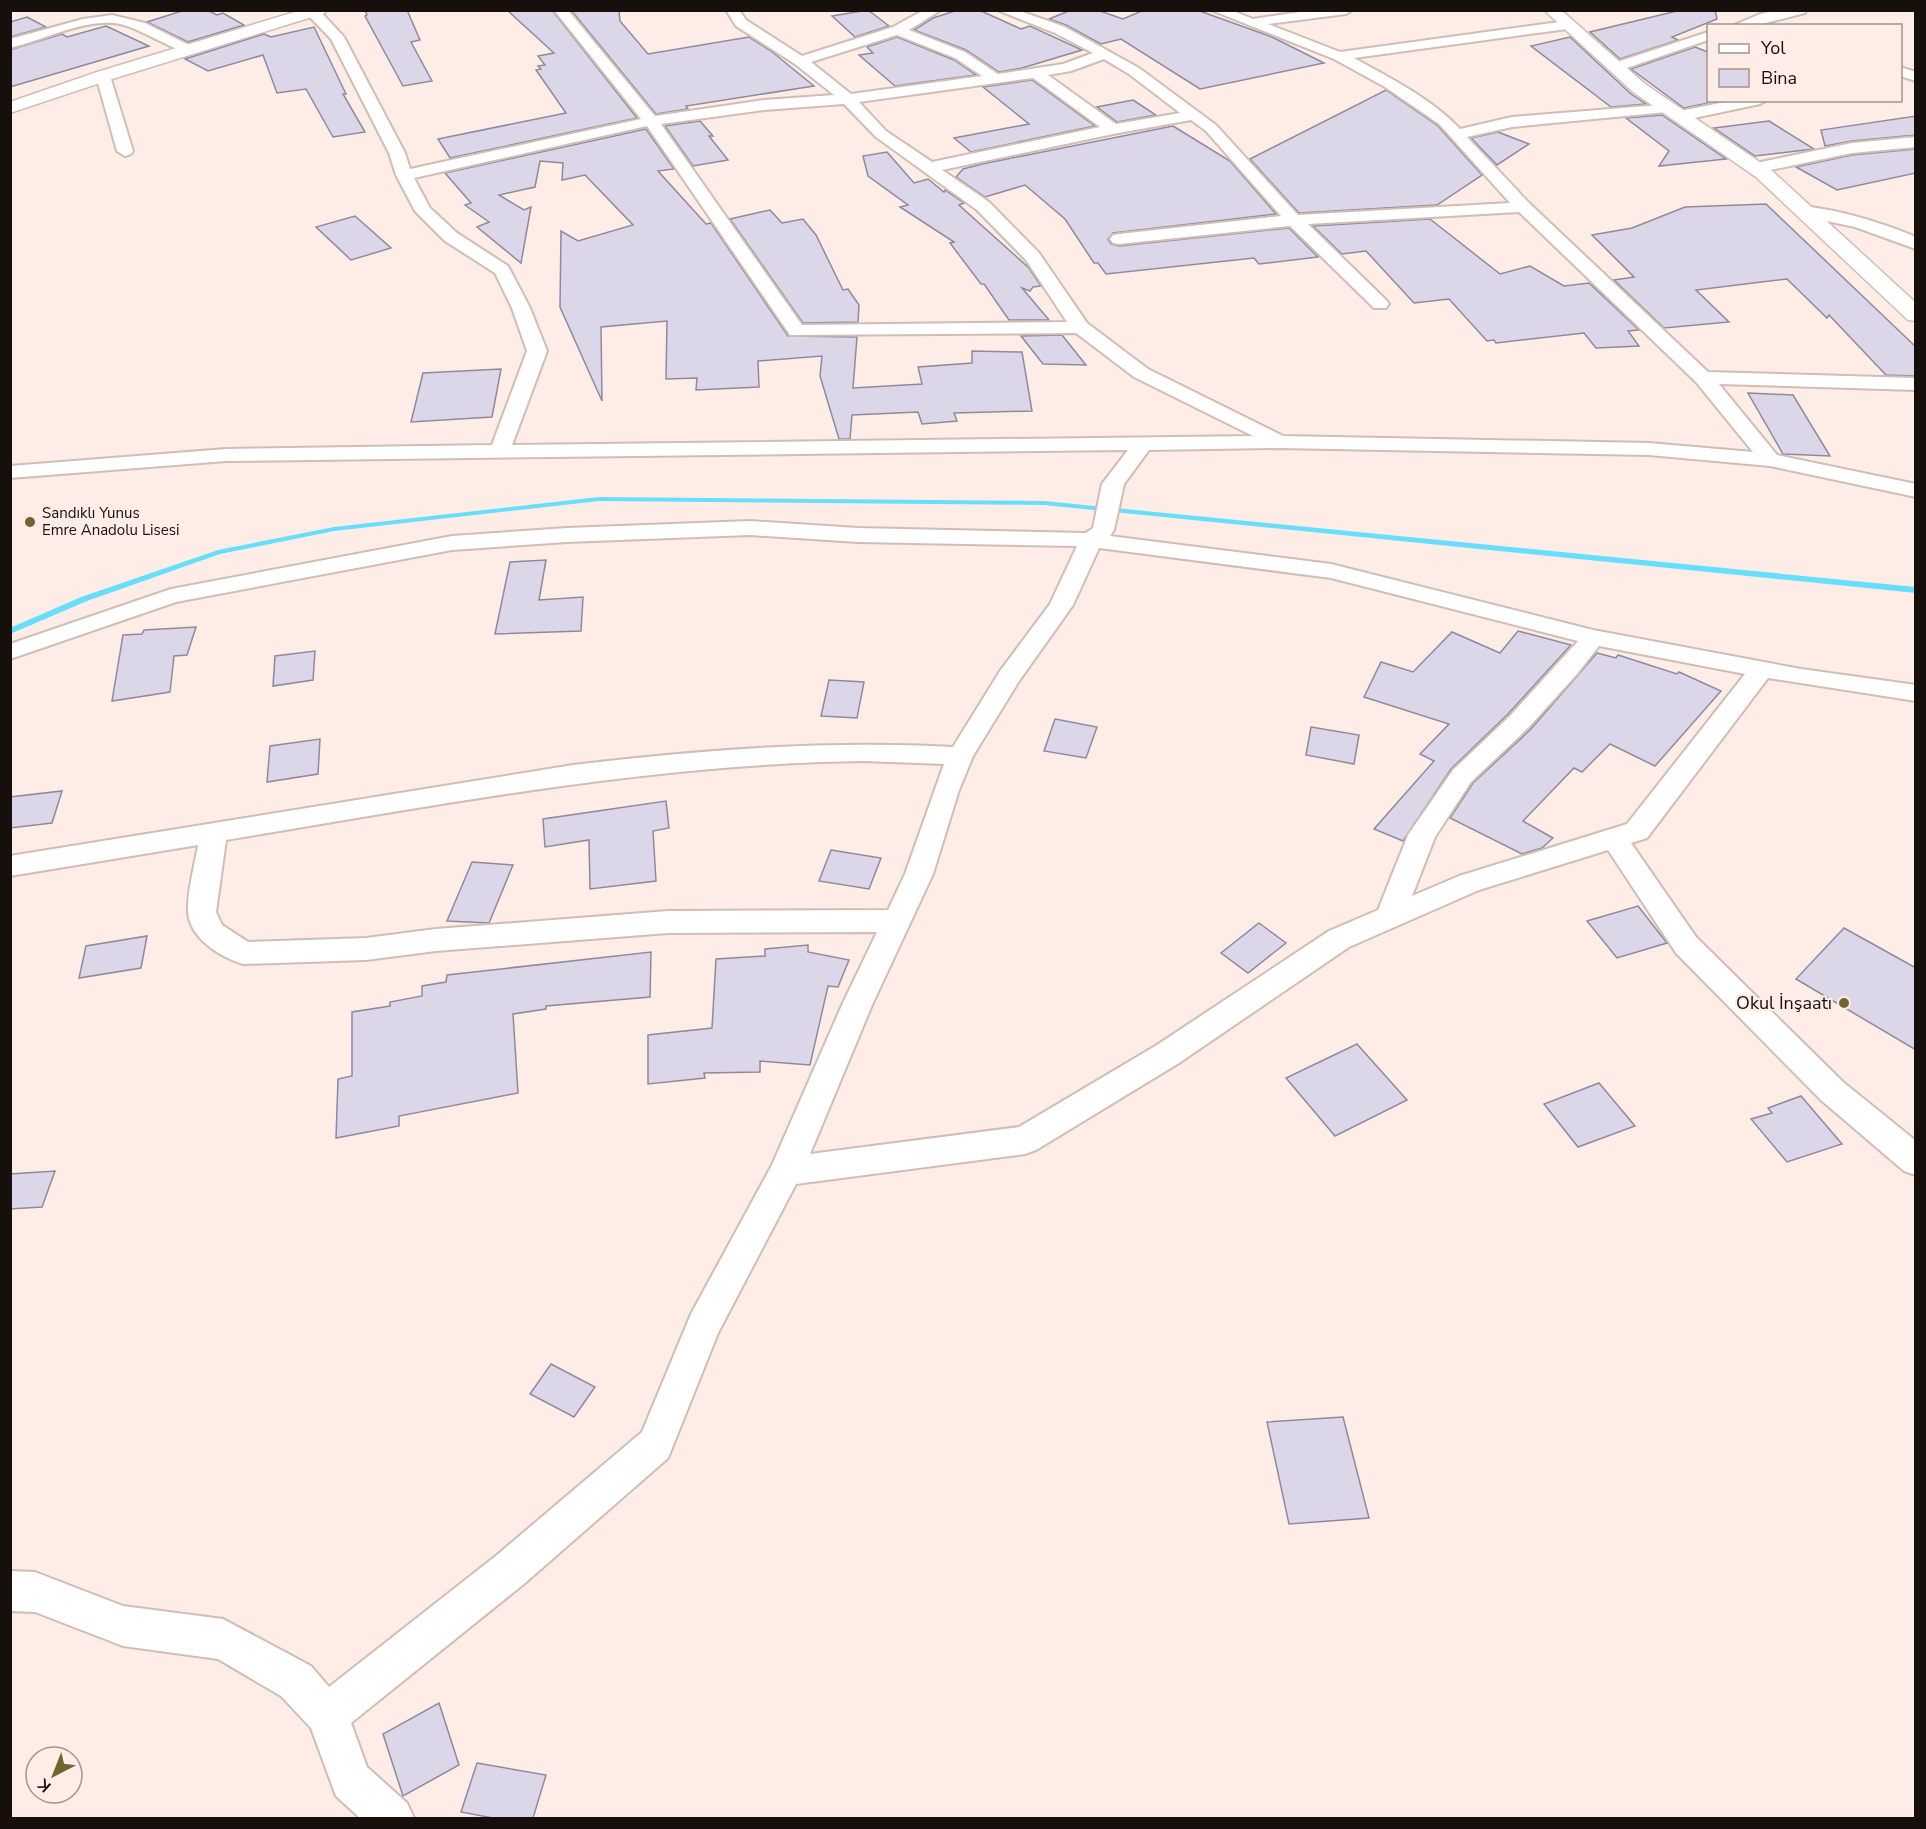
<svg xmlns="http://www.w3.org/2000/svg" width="1926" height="1829" font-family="'Nunito Sans',sans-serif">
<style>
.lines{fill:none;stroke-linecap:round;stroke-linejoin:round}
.stream{fill:#67dffc;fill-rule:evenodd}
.building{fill:#dcd6e9;stroke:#8f8a9b;stroke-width:1.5}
.minor-casing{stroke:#d0bdb4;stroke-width:4}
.tertiary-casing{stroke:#d0bdb4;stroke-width:3}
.minor{fill:#fff;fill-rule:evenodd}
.tertiary{fill:#fff;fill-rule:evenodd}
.poi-dot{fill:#716431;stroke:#fdede6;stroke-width:2}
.labels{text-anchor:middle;stroke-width:4.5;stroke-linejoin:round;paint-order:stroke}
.far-poi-label{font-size:15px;fill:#160f0c;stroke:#fdede6;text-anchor:start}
.poi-label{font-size:18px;fill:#160f0c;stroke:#fdede6;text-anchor:end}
</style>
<rect width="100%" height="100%" fill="#fdede6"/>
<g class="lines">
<!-- stream -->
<polygon class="stream" points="599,497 1044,501 1916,587 1916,593 1044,505 599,501 334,531 220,554 87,601 10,634 10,628 81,597 218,550 334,527"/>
</g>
<!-- building -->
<g class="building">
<polygon points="185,10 207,10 217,15 223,13 244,25 188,42 147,22"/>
<polygon points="365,10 407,10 420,40 411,42 432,81 403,86 365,16 367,15"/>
<polygon points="507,10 552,10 637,118 450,158 438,139 566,113 536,70 541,69 538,66 545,65 538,56 554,53"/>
<polygon points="571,10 619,10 620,21 648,54 749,37 771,51 814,86 686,106 688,109 656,114"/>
<polygon points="868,10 889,26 855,37 832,16"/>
<polygon points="958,10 979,10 1021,29 1030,26 1082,50 1022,68 999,72 966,50 914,30 933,18"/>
<polygon points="1071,10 1097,10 1123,19 1144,10 1197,10 1272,37 1324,63 1200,89 1121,39 1101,44 1066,25 1049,19"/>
<polygon points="1681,10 1715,10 1717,19 1672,37 1678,40 1620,59 1590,32"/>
<polygon points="27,17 46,27 10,37 10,22"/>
<polygon points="106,26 149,46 10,87 10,50 62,34 67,37"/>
<polygon points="314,27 346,94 343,94 365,132 333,137 306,89 277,93 263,55 208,71 185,59 264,34 271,37"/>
<polygon points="897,37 954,60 976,75 895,86 859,55 873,53 867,47"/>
<polygon points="1570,37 1631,94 1646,104 1611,107 1531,46"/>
<polygon points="1695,47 1708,52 1708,103 1684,108 1631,69"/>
<polygon points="1032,80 1095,126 971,152 954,138 1029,124 983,87"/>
<polygon points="1386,90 1438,126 1482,175 1437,205 1299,213 1250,159"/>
<polygon points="1133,100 1156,115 1117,122 1097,107"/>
<polygon points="1662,115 1726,159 1659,166 1669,151 1626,118"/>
<polygon points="1916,116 1916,135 1852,141 1825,146 1821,130"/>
<polygon points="700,121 713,136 709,136 728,160 693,166 665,126"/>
<polygon points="1769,121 1814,149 1755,156 1714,128"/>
<polygon points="1173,126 1230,161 1276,214 1113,233 1108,239 1111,244 1119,246 1289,228 1318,257 1259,264 1254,258 1106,274 1098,263 1094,263 1065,219 1025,185 985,197 956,177 963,169 982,164"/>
<polygon points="646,129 674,169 658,171 706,224 711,223 788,336 857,337 853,388 922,384 918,367 972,363 972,351 1022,352 1032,411 954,413 957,421 922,424 918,412 852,415 850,439 839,439 820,376 822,356 758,361 759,387 696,390 697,378 666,379 667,321 601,327 602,401 560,307 561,231 578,241 633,225 585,175 562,180 563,163 540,161 535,187 499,195 524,210 531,207 521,263 477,227 489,222 465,205 471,203 445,173"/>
<polygon points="1498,132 1529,144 1497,165 1471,138"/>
<polygon points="1916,149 1916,173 1837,190 1796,167 1852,155"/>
<polygon points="887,152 914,183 928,179 944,192 945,190 964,203 959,205 1029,268 1041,286 1033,287 1030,291 1022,288 1049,320 1009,320 984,284 981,284 950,243 954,242 900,207 908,205 868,176 863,156"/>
<polygon points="1766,204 1916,347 1916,376 1886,375 1829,315 1827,318 1787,279 1696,290 1729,322 1664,328 1614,280 1634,277 1592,235 1632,228 1685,207"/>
<polygon points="770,210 782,223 803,219 816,235 843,290 848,289 859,305 858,322 803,323 730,219"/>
<polygon points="355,216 391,248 351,260 316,227"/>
<polygon points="1430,219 1500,274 1530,266 1564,286 1589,283 1639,330 1628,331 1639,346 1596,348 1584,333 1496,343 1494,340 1487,341 1449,299 1414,303 1366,251 1342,254 1313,226"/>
<polygon points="1062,335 1086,365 1043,364 1021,336"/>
<polygon points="501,369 492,417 411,422 423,373"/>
<polygon points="1748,393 1793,395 1830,456 1783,454"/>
<polygon points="546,560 539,600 583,597 581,631 495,634 510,562"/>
<polygon points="196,627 187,655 174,656 170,692 112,701 123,635 142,634 144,630"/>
<polygon points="1518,631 1571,645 1508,714 1451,769 1403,841 1374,829 1434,761 1420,754 1449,724 1364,697 1381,662 1413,672 1452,632 1500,653"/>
<polygon points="315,651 313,680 273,686 275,656"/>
<polygon points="1597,653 1616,658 1618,655 1677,674 1679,672 1721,691 1655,766 1610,744 1582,772 1574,768 1523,821 1553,838 1542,848 1522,854 1450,818 1473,783 1530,730"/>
<polygon points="829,680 864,682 857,718 821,716"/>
<polygon points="1055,719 1097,727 1086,758 1044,751"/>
<polygon points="1311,727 1359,735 1354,764 1306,755"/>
<polygon points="320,739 318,774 267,782 270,746"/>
<polygon points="62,791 52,823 10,828 10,797"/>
<polygon points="666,801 669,828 653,831 656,881 590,889 589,840 545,847 543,819"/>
<polygon points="831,850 881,858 869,889 819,881"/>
<polygon points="472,862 513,865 489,923 447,921"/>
<polygon points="1638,906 1667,943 1617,958 1587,921"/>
<polygon points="1259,923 1286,943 1248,973 1221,953"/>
<polygon points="1844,928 1916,968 1916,1050 1796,979"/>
<polygon points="147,936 141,968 79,978 86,946"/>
<polygon points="808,945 808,952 849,960 838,987 828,986 810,1065 760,1061 760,1072 704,1073 705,1078 648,1084 648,1035 712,1028 716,959 765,956 765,949"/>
<polygon points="651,952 650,997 546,1006 546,1009 513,1014 518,1093 399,1116 399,1126 336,1138 338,1079 352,1076 352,1012 390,1006 390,1002 422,996 422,986 446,982 447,975"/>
<polygon points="1357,1044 1407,1100 1335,1136 1286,1078"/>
<polygon points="1599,1083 1635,1126 1578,1147 1544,1104"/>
<polygon points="1801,1096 1842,1144 1787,1162 1751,1119 1772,1113 1768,1108"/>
<polygon points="55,1171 42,1207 10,1209 10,1174"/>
<polygon points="551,1364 595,1387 574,1417 530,1394"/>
<polygon points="1343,1417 1369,1518 1289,1524 1267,1422"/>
<polygon points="439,1703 459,1765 403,1796 383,1734"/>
<polygon points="477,1763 546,1775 533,1818 493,1818 461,1812"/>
</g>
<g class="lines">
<!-- minor casing -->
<g class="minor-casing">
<g id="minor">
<path d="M307 10H319L344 37 405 153 410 169 641 119 554 10H568L655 116 764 100 834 95 795 64 736 26 726 10H739L746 20 802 56 893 27 924 10H941L909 30 965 52 998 74 1063 64 1093 53 1055 33 997 10H1017L1065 27 1139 68 1216 125 1298 215 1510 203 1439 124 1385 87 1334 59 1211 10H1231L1253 19 1312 10H1352L1346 14 1268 24 1340 52 1567 21 1572 22 1574 25 1572 28 1567 29 1354 58C1390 78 1432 99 1460 129L1512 117 1672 104 1675 107 1672 110 1667 112 1512 127 1467 137 1529 203 1708 372 1916 378V390L1719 384 1777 455 1916 484V497L1770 466 1649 455 1280 448 1149 450 1124 484 1114 530 1110 536 1331 564 1593 630 1801 669 1916 685V701L1768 678 1647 838 1631 843 1696 937 1843 1082 1916 1141V1175L1904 1171 1821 1100 1676 953 1608 850 1479 890 1349 947 1179 1063 1036 1150 1025 1154 796 1184 718 1333 668 1458 525 1583 351 1723 367 1767 407 1803 414 1818H360L336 1796 311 1728 281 1696 218 1659 123 1646 35 1612 10 1611V1571L35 1572 123 1606 223 1619 311 1666 329 1687 497 1555 642 1432 691 1314 772 1165 842 1005 877 932 668 933 436 951 366 960 243 964C220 957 189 938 188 911 187 892 195 864 198 845L10 876V856L573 765C699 750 825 740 953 747L1000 671 1050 604 1077 546 858 542 750 535 567 542 452 550 176 602 10 659V644L171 589 452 536 567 528 750 521 858 528 1086 533 1093 528 1102 484 1128 450 226 461 10 478V466L226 449 492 445 527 351 512 308 495 273 445 241 415 211 396 175 389 153 331 39 308 15ZM897 35 955 58 982 76 851 94 811 62ZM1104 59 1129 74 1180 113 1116 124 1048 75 1071 71ZM1033 78 1100 127 932 162 886 131 859 102ZM844 104 876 137 977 210 1026 260 1067 322 802 325 661 124 764 110ZM1191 120 1206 131 1281 216 1119 234 1113 235 1110 239 1113 243 1119 244 1290 226 1374 308H1386L1389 304 1386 300 1308 224 1519 212 1696 382 1753 452 1649 443 1283 436 1148 369 1087 323 1039 253 989 202 942 170 1113 134ZM647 126 790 335 1076 333 1134 377 1253 436 512 445 547 351 530 308 508 266 457 233 430 208 414 178ZM1099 548 1331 578 1578 641 1510 716 1453 770 1408 835 1378 910 1329 931 1157 1045 1019 1127 810 1154 872 1005 933 874 959 790 973 756 1019 681 1073 605ZM1599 646 1745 674 1627 824 1459 876 1412 896 1435 837 1471 782 1528 728 1577 674ZM863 761 944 764 905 874 888 910 668 911 436 929 366 938 248 942 222 925 216 912 226 840C438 805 648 764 863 761Z"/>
<polygon points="1777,10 1806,10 1805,13 1754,26 1732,26 1760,14"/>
<path d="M112 15 145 23 197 49 195 52C178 56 137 24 113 23 79 21 44 40 10 48V39L83 19Z"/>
<polygon points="1708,32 1708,40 1621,70 1611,70 1609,67 1611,64"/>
<polygon points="1900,67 1916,72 1916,81 1900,76"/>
<polygon points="103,72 110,76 133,151 131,154 125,156 117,151 96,76"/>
<polygon points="1735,100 1767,100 1760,104 1680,121 1672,116 1680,111"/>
<polygon points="1916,137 1916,147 1852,153 1756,173 1748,168 1756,163 1852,143"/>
<path d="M1804 206C1843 211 1880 222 1916 237V249L1855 227 1798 215 1796 211 1798 207Z"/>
</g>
</g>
<!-- tertiary casing -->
<g class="tertiary-casing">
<g id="tertiary">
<polygon points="301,10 326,10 325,13 109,80 10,113 10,102 97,72"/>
<polygon points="1544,10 1561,10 1645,84 1770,169 1916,303 1916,321 1908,320 1756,177 1633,92"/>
</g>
</g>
<!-- minor -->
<use href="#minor" class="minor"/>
<!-- tertiary -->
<use href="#tertiary" class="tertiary"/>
</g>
<!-- markers -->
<g class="poi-dot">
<circle cx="30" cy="522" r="6"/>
<circle cx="1844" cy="1003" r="6"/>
</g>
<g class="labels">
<!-- far-poi labels -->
<g class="far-poi-label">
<text x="42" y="518">Sandıklı Yunus<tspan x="42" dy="17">Emre Anadolu Lisesi</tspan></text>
</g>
<!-- poi labels -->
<g class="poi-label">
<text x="1832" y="1009">Okul İnşaatı</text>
</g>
</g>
<!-- border -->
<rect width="1926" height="1829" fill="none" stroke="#160f0c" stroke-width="24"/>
<!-- legend -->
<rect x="1707" y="24" width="195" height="78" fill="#fdede6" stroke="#a1948f" stroke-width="1.5"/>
<rect x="1719" y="44" width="30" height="9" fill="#ffffff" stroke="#a1948f" stroke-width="1.5"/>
<text x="1761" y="54" font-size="18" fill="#160f0c">Yol</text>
<rect x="1719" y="69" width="30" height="18" fill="#dcd6e9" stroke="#a1948f" stroke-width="1.5"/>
<text x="1761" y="84" font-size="18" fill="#160f0c">Bina</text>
<!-- north arrow -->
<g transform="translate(54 1775) rotate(222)"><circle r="28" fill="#fdede6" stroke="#a1948f" stroke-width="1.5"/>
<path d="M0-4.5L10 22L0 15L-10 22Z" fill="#716431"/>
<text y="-9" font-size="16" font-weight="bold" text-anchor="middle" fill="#160f0c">K</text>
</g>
</svg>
